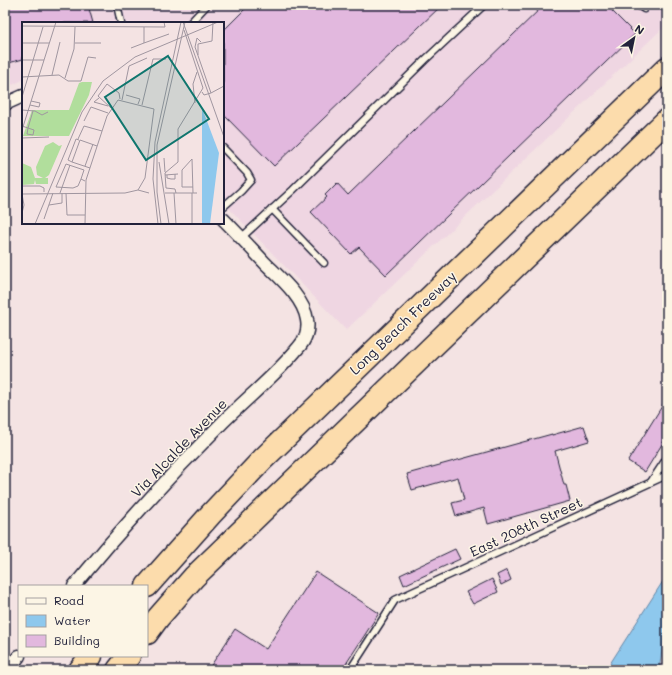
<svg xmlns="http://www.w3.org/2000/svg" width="672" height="675" font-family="Mali,sans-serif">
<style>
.built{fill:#efd6e2}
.water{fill:#8ec8ed;stroke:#6386a6}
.building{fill:#e2b8de;stroke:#22223b}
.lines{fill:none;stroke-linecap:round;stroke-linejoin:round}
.service-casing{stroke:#22223b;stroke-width:9}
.minor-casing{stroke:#22223b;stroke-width:15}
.motorway-casing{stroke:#22223b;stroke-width:25}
.service{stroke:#fcf5e5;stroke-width:6}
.minor{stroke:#fcf5e5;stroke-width:12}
.motorway{stroke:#fcdcac;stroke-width:22}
.labels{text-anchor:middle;stroke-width:3;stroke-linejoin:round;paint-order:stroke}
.street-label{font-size:14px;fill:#22223b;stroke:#fcf5e5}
.inset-road{fill:none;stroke:#a096a0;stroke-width:1}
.view{fill:#0f766e;fill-opacity:0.15;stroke:#0f766e;stroke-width:2}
.inset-edge{fill:none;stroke:#22223b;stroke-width:2}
</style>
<rect width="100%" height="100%" fill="#f4e3e3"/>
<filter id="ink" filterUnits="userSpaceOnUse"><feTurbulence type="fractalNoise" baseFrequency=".025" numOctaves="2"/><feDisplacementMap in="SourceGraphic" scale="8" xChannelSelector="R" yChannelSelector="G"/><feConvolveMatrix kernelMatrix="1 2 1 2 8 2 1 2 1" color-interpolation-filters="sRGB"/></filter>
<g filter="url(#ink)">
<!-- built -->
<polygon class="built" points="5,5 667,5 667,24 346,330 223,202 223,23 23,23 23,80 5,88"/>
<!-- water -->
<polygon class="water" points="667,575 667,619 659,670 606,670"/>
<!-- building -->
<g class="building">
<polygon points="5,5 88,5 93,23 23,23 23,59 5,64"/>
<polygon points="249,5 442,5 274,166 223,114 223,31"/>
<polygon points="544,5 606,5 635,34 386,275 359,247 351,254 311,212 327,197 325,195 337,183 348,195"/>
<polygon points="667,398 667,436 645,472 628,461"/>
<polygon points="584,426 589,441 555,451 564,485 566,485 570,501 488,524 484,508 456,516 452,503 464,500 458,477 412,490 407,474 552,434 552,435"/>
<polygon points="455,549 460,559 404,585 400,575"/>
<polygon points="507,570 511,580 501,585 497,575"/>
<polygon points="316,572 379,613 342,670 208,670 235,629 266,649"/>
<polygon points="492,579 498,592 473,604 466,592"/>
</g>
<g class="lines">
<!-- service casing -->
<g class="service-casing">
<g id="service">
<polyline points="117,5 121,23"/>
<polyline points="638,5 644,9"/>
<polyline points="190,23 207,5"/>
<polyline points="223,148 247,173 251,180 241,191 223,207"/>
<polyline points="272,209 324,263"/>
<polyline points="241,238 293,190 425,60 484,5"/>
<polyline points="651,482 667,458"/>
<polyline points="350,670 395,600 667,475"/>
</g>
</g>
<!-- minor casing -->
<g class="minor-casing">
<g id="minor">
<polyline points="5,104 23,96"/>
<path d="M74 586C121 529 171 474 223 422 248 397 276 375 298 348 305 341 309 330 307 320 304 298 280 278 265 263 251 248 237 233 223 219"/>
<polyline points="8,670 19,656"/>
</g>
</g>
<!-- motorway casing -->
<g class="motorway-casing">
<g id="motorway">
<polyline points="147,586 211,514 263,459 667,68"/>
<polyline points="147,633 158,618 194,577 667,120"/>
<polyline points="80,670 91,656"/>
<polyline points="118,670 129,656"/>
</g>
</g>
<!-- service -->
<use href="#service" class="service"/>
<!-- minor -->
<use href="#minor" class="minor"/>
<!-- motorway -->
<use href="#motorway" class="motorway"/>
</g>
</g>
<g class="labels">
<!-- street labels -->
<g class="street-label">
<text transform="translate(403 323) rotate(-44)" y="5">Long Beach Freeway</text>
<text transform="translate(179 448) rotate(-46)" y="5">Via Alcalde Avenue</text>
<text transform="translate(526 527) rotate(-25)" y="5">East 208th Street</text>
</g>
</g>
<!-- overview -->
<g transform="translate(22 22)">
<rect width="202" height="202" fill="#f4e3e3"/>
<path d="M60 60H70L67 73 47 114H1L10 88H47L57 61ZM31 120 37 124 40 123 27 153 23 156H26V162H14L13 158 12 162 0 163V141L9 145 13 156H21L15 153 14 145 23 124Z" fill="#b1de9c"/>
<path d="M180 86 197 131 188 202H180Z" fill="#8ec8ed"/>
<path class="inset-road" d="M161 0 202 115M0 4 143 5 142 0M179 20 175 16 173 25 189 71 182 73 180 70M0 21H27M53 21H79M122 21 147 12M109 26 122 21V5M176 33V22L190 19 191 0M0 38H22M30 53 38 20M0 55 37 53 46 59H59L66 35 74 36M43 56 52 27 53 5M189 71 202 64M104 73 118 77 116 82M0 75 21 5M77 76 72 80 86 84M100 78 107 44 125 36M173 81 171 62 175 50M8 83 17 85 18 81 9 79M120 83 131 37H144M89 86 76 74 85 62 97 71 98 77M0 88 13 89 20 93 26 90M62 99 69 85 86 91M0 104 12 108 11 113 5 112 6 106 11 89M0 108 34 0M0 116 27 115M56 117 62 104 80 109M142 136 143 150M50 140 46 138 54 117 57 118M137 140 147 202M156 140V107L181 66 162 8M63 144 71 122M68 146 50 140 58 118 75 124M143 153 156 152M145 153V156L149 157H153V152M59 157 56 164 51 166 34 165 44 142 62 148 59 157 63 159M0 164H18L22 166V170M171 165H160V148L170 137 171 171M38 171 48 143M44 171 45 193H63M143 171H175M152 171 154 202M154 171 153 167 144 166 143 151 156 140M170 171V202M0 172 103 171 116 168 127 171M27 183 40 181V171M0 191 2 183 0 172M22 197 31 171M13 202 60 90 81 59 113 35 196 0M63 202 64 158 85 94 96 78 132 87 123 156 116 168M136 202 131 157 133 120 159 0M139 202 135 170V123L163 0"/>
<path class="view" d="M146 34 187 97 124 138 83 75Z"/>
<rect width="202" height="202" class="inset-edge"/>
</g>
<!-- margin -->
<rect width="672" height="675" fill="none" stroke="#fcf5e5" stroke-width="20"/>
<rect x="10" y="10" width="652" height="655" fill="none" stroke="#22223b" stroke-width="1.5" filter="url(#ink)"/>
<!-- legend -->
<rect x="18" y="585" width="130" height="72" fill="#fcf5e5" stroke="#a5a1a1"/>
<rect x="26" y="598" width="20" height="6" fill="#fcf5e5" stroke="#a5a1a1"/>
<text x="54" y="605" font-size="12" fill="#22223b">Road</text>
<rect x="26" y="615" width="20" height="12" fill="#8ec8ed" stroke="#a5a1a1"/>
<text x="54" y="625" font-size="12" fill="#22223b">Water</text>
<rect x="26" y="635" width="20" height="12" fill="#e2b8de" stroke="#a5a1a1"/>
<text x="54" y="645" font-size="12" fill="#22223b">Building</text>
<!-- north arrow -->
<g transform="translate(634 38) rotate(33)" stroke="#fcf5e5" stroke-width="3" paint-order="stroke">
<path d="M0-3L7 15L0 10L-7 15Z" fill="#22223b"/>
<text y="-6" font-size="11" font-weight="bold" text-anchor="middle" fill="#22223b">N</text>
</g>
</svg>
